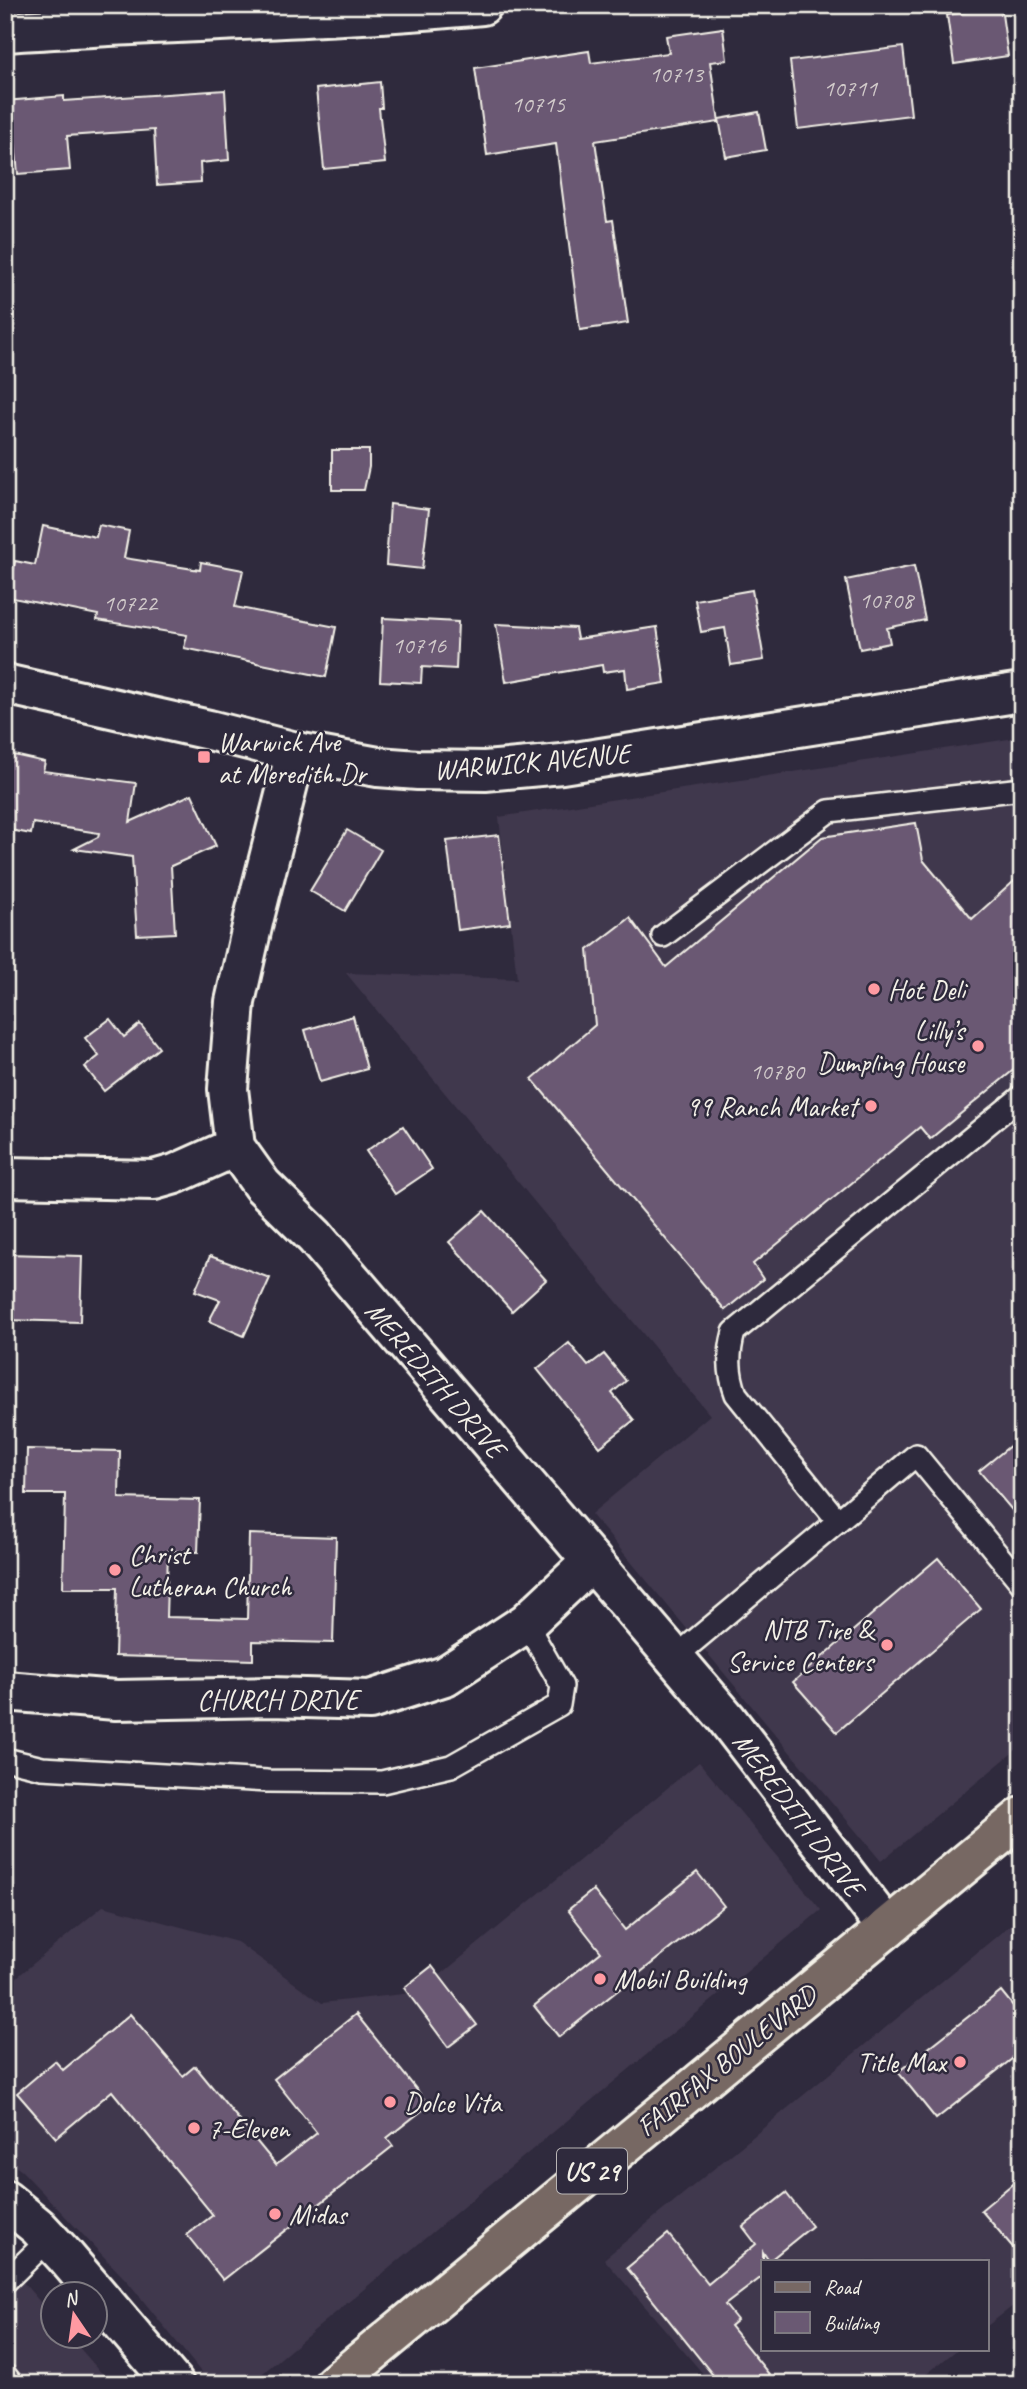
<svg xmlns="http://www.w3.org/2000/svg" width="1027" height="2389" font-family="Caveat,sans-serif">
<style>
.built{fill:#41384d}
.building{fill:#6a5973;stroke:#f4f1e8;stroke-width:2}
.lines{fill:none;stroke-linecap:round;stroke-linejoin:round}
.service-casing{stroke:#f4f1e8;stroke-width:26}
.minor-casing{stroke:#f4f1e8;stroke-width:44}
.primary-casing{stroke:#f4f1e8;stroke-width:44}
.service{stroke:#2f2a3d;stroke-width:21}
.minor{stroke:#2f2a3d;stroke-width:38}
.primary{stroke:#776864;stroke-width:38}
.poi-dot{fill:#ff9aa2;stroke:#2f2a3d;stroke-width:2.5}
.labels{text-anchor:middle;stroke-width:5;stroke-linejoin:round;paint-order:stroke}
.number-label{font-size:24px;fill:#d2cbcb}
.shield{fill:#2f2a3d;stroke:#b9b5b5;stroke-width:2}
.shield-label{font-size:26px;font-weight:bold;fill:#f4f1e8}
.poi-label{font-size:28px;fill:#f4f1e8;stroke:#2f2a3d;text-anchor:start}
.street-label{font-size:28px;fill:#f4f1e8;stroke:#2f2a3d}
</style>
<rect width="100%" height="100%" fill="#2f2a3d"/>
<filter id="ink" filterUnits="userSpaceOnUse"><feTurbulence type="fractalNoise" baseFrequency=".0143" numOctaves="2"/><feDisplacementMap in="SourceGraphic" scale="14" xChannelSelector="R" yChannelSelector="G"/><feConvolveMatrix kernelMatrix="1 2 1 2 8 2 1 2 1" color-interpolation-filters="sRGB"/></filter>
<g filter="url(#ink)">
<!-- built -->
<g class="built">
<polygon points="1022,737 1022,1745 881,1861 591,1514 710,1415 346,973 517,979 499,817"/>
<polygon points="699,1762 821,1910 252,2382 219,2384 205,2377 128,2282 22,2171 5,2159 5,1987 103,1906 237,1942 322,2003 439,1990 433,1981"/>
<polygon points="1019,1918 1022,1922 1022,2299 987,2326 987,2261 763,2261 763,2349 958,2349 914,2384 712,2384 604,2259"/>
<polygon points="5,2261 52,2316 52,2336 70,2337 111,2384 5,2384"/>
</g>
<!-- building -->
<g class="building">
<polygon points="1001,7 1008,56 954,64 947,15"/>
<polygon points="723,28 727,60 710,62 719,122 595,141 607,221 613,220 628,323 580,330 556,144 487,155 475,68 589,51 591,63 669,53 666,36"/>
<polygon points="903,47 911,115 798,129 790,61"/>
<polygon points="380,82 382,108 379,108 385,163 324,169 316,89"/>
<polygon points="225,90 229,160 200,163 201,182 157,185 154,130 67,136 70,170 18,174 15,143 5,143 5,101 64,96 64,101"/>
<polygon points="759,112 766,150 726,157 719,119"/>
<polygon points="332,450 369,450 369,467 364,490 332,490"/>
<polygon points="390,504 429,509 422,569 386,565"/>
<polygon points="99,525 129,531 124,558 200,570 201,562 243,570 235,607 336,627 326,677 184,648 187,635 97,620 98,615 8,597 15,561 35,565 43,526 96,537"/>
<polygon points="914,566 925,620 887,628 890,643 860,649 846,580"/>
<polygon points="752,590 764,660 731,665 725,628 701,632 695,600"/>
<polygon points="383,618 458,622 456,669 422,667 421,683 380,681"/>
<polygon points="496,624 575,628 577,639 657,627 665,683 627,689 625,669 603,672 602,665 506,682"/>
<polygon points="5,753 45,762 43,771 136,783 130,822 192,794 216,846 171,866 175,933 137,935 132,857 74,849 98,837 99,833 33,823 31,834 5,829"/>
<polygon points="916,823 923,860 972,919 1022,874 1022,1063 930,1139 920,1127 753,1264 763,1279 725,1310 532,1079 595,1025 588,950 630,918 666,967 822,837"/>
<polygon points="347,830 381,850 345,911 310,891"/>
<polygon points="499,835 510,923 458,930 447,841"/>
<polygon points="353,1016 367,1069 320,1082 305,1030"/>
<polygon points="110,1019 124,1037 140,1024 159,1048 104,1091 85,1067 99,1056 85,1038"/>
<polygon points="403,1126 432,1169 395,1194 366,1151"/>
<polygon points="484,1211 546,1280 512,1311 449,1242"/>
<polygon points="5,1254 82,1256 80,1322 5,1320"/>
<polygon points="210,1256 270,1278 244,1336 209,1321 220,1300 195,1291"/>
<polygon points="569,1343 588,1366 604,1354 626,1381 612,1393 634,1420 600,1447 537,1369"/>
<polygon points="1022,1436 1022,1522 979,1471"/>
<polygon points="27,1449 120,1451 119,1498 200,1500 198,1552 168,1551 166,1617 247,1619 249,1534 336,1537 333,1643 253,1641 253,1660 115,1656 117,1588 63,1588 65,1494 26,1494"/>
<polygon points="938,1558 981,1609 837,1732 793,1682"/>
<polygon points="697,1872 724,1906 559,2037 534,2006 601,1952 568,1910 593,1890 625,1930"/>
<polygon points="432,1966 477,2025 448,2047 404,1988"/>
<polygon points="1001,1991 1022,2017 1022,2051 936,2119 898,2072"/>
<polygon points="130,2014 183,2076 195,2066 276,2165 317,2133 274,2079 356,2014 429,2105 387,2138 393,2146 223,2280 187,2235 213,2215 112,2091 56,2138 17,2093 55,2061 63,2070"/>
<polygon points="1022,2176 1022,2258 981,2210"/>
<polygon points="786,2193 812,2226 769,2261 763,2252 763,2276 725,2305 737,2320 730,2326 777,2384 720,2384 627,2268 668,2234 708,2284 756,2244 743,2227"/>
</g>
<g class="lines">
<!-- service casing -->
<g class="service-casing">
<g id="service">
<polyline points="663,936 829,811 1022,789"/>
<polyline points="838,1521 916,1455 1022,1584"/>
<path d="M674 1658 838 1521 736 1394C728 1372 728 1355 734 1332L1022 1096"/>
<polyline points="5,1759 42,1768 267,1781 382,1782 451,1766 559,1705 562,1686 526,1623"/>
<polyline points="5,2282 49,2239"/>
<polyline points="5,2375 12,2384"/>
</g>
</g>
<!-- minor casing -->
<g class="minor-casing">
<g id="minor">
<path d="M5 32C164 21 323 20 482 5"/>
<polyline points="5,684 209,730 296,752 378,767 418,770 485,771 562,764 1022,692"/>
<polyline points="296,752 254,918 235,1002 228,1089 235,1147 262,1185 315,1237 726,1718 887,1928"/>
<polyline points="5,1177 154,1180 175,1174 235,1147"/>
<polyline points="5,1691 116,1700 272,1697 370,1700 445,1676 526,1623 592,1561"/>
<polyline points="5,2200 38,2227 64,2255 174,2384"/>
</g>
</g>
<!-- primary casing -->
<g class="primary-casing">
<polyline id="primary" points="334,2384 1022,1817"/>
</g>
<!-- service -->
<use href="#service" class="service"/>
<!-- minor -->
<use href="#minor" class="minor"/>
<!-- primary -->
<use href="#primary" class="primary"/>
</g>
</g>
<!-- markers -->
<g class="poi-dot">
<rect x="197" y="750" width="14" height="14" rx="3.5"/>
<circle cx="874" cy="989" r="7"/>
<circle cx="978" cy="1046" r="7"/>
<circle cx="871" cy="1106" r="7"/>
<circle cx="115" cy="1570" r="7"/>
<circle cx="887" cy="1645" r="7"/>
<circle cx="600" cy="1979" r="7"/>
<circle cx="960" cy="2062" r="7"/>
<circle cx="390" cy="2102" r="7"/>
<circle cx="194" cy="2128" r="7"/>
<circle cx="275" cy="2214" r="7"/>
</g>
<g class="labels">
<!-- number labels -->
<g class="number-label">
<text x="676" y="82">10713</text>
<text x="850" y="96">10711</text>
<text x="538" y="112">10715</text>
<text x="886" y="608">10708</text>
<text x="130" y="611">10722</text>
<text x="419" y="653">10716</text>
<text x="777" y="1079">10780</text>
</g>
<!-- shield labels -->
<rect class="shield" x="557" y="2148.5" width="70" height="45" rx="5"/>
<g class="shield-label">
<text x="592" y="2180">US 29</text>
</g>
<!-- poi labels -->
<g class="poi-label">
<text x="218" y="751">Warwick Ave<tspan x="218" dy="32">at Meredith Dr</tspan></text>
<text x="888" y="999">Hot Deli</text>
<text x="964" y="1040" text-anchor="end">Lilly’s<tspan x="964" dy="32">Dumpling House</tspan></text>
<text x="857" y="1116" text-anchor="end">99 Ranch Market</text>
<text x="129" y="1564">Christ<tspan x="129" dy="32">Lutheran Church</tspan></text>
<text x="873" y="1639" text-anchor="end">NTB Tire &amp;<tspan x="873" dy="32">Service Centers</tspan></text>
<text x="614" y="1989">Mobil Building</text>
<text x="946" y="2072" text-anchor="end">Title Max</text>
<text x="404" y="2112">Dolce Vita</text>
<text x="208" y="2138">7-Eleven</text>
<text x="289" y="2224">Midas</text>
</g>
<!-- street labels -->
<g class="street-label">
<text transform="translate(532 761) rotate(-5)" y="10">WARWICK AVENUE</text>
<text transform="translate(436 1379) rotate(49)" y="10">MEREDITH DRIVE</text>
<text x="278" y="1709">CHURCH DRIVE</text>
<text transform="translate(799 1814) rotate(53)" y="10">MEREDITH DRIVE</text>
<text transform="translate(726 2060) rotate(-39)" y="10">FAIRFAX BOULEVARD</text>
</g>
</g>
<!-- margin -->
<rect width="1027" height="2389" fill="none" stroke="#2f2a3d" stroke-width="28"/>
<rect x="14" y="14" width="999" height="2361" fill="none" stroke="#f4f1e8" stroke-width="2.5" filter="url(#ink)"/>
<!-- legend -->
<rect x="761" y="2260" width="228" height="91" fill="#2f2a3d" stroke="#7e7a81" stroke-width="2"/>
<rect x="775" y="2282" width="35" height="10" fill="#776864" stroke="#7e7a81" stroke-width="2"/>
<text x="824" y="2294" font-size="21" fill="#f4f1e8">Road</text>
<rect x="775" y="2312" width="35" height="21" fill="#6a5973" stroke="#7e7a81" stroke-width="2"/>
<text x="824" y="2330" font-size="21" fill="#f4f1e8">Building</text>
<!-- north arrow -->
<g transform="translate(74 2315) rotate(347)"><circle r="33" fill="#2f2a3d" stroke="#7e7a81" stroke-width="2"/>
<path d="M0-5L12 26L0 18L-12 26Z" fill="#ff9aa2"/>
<text y="-10" font-size="19" font-weight="bold" text-anchor="middle" fill="#f4f1e8">N</text>
</g>
</svg>
